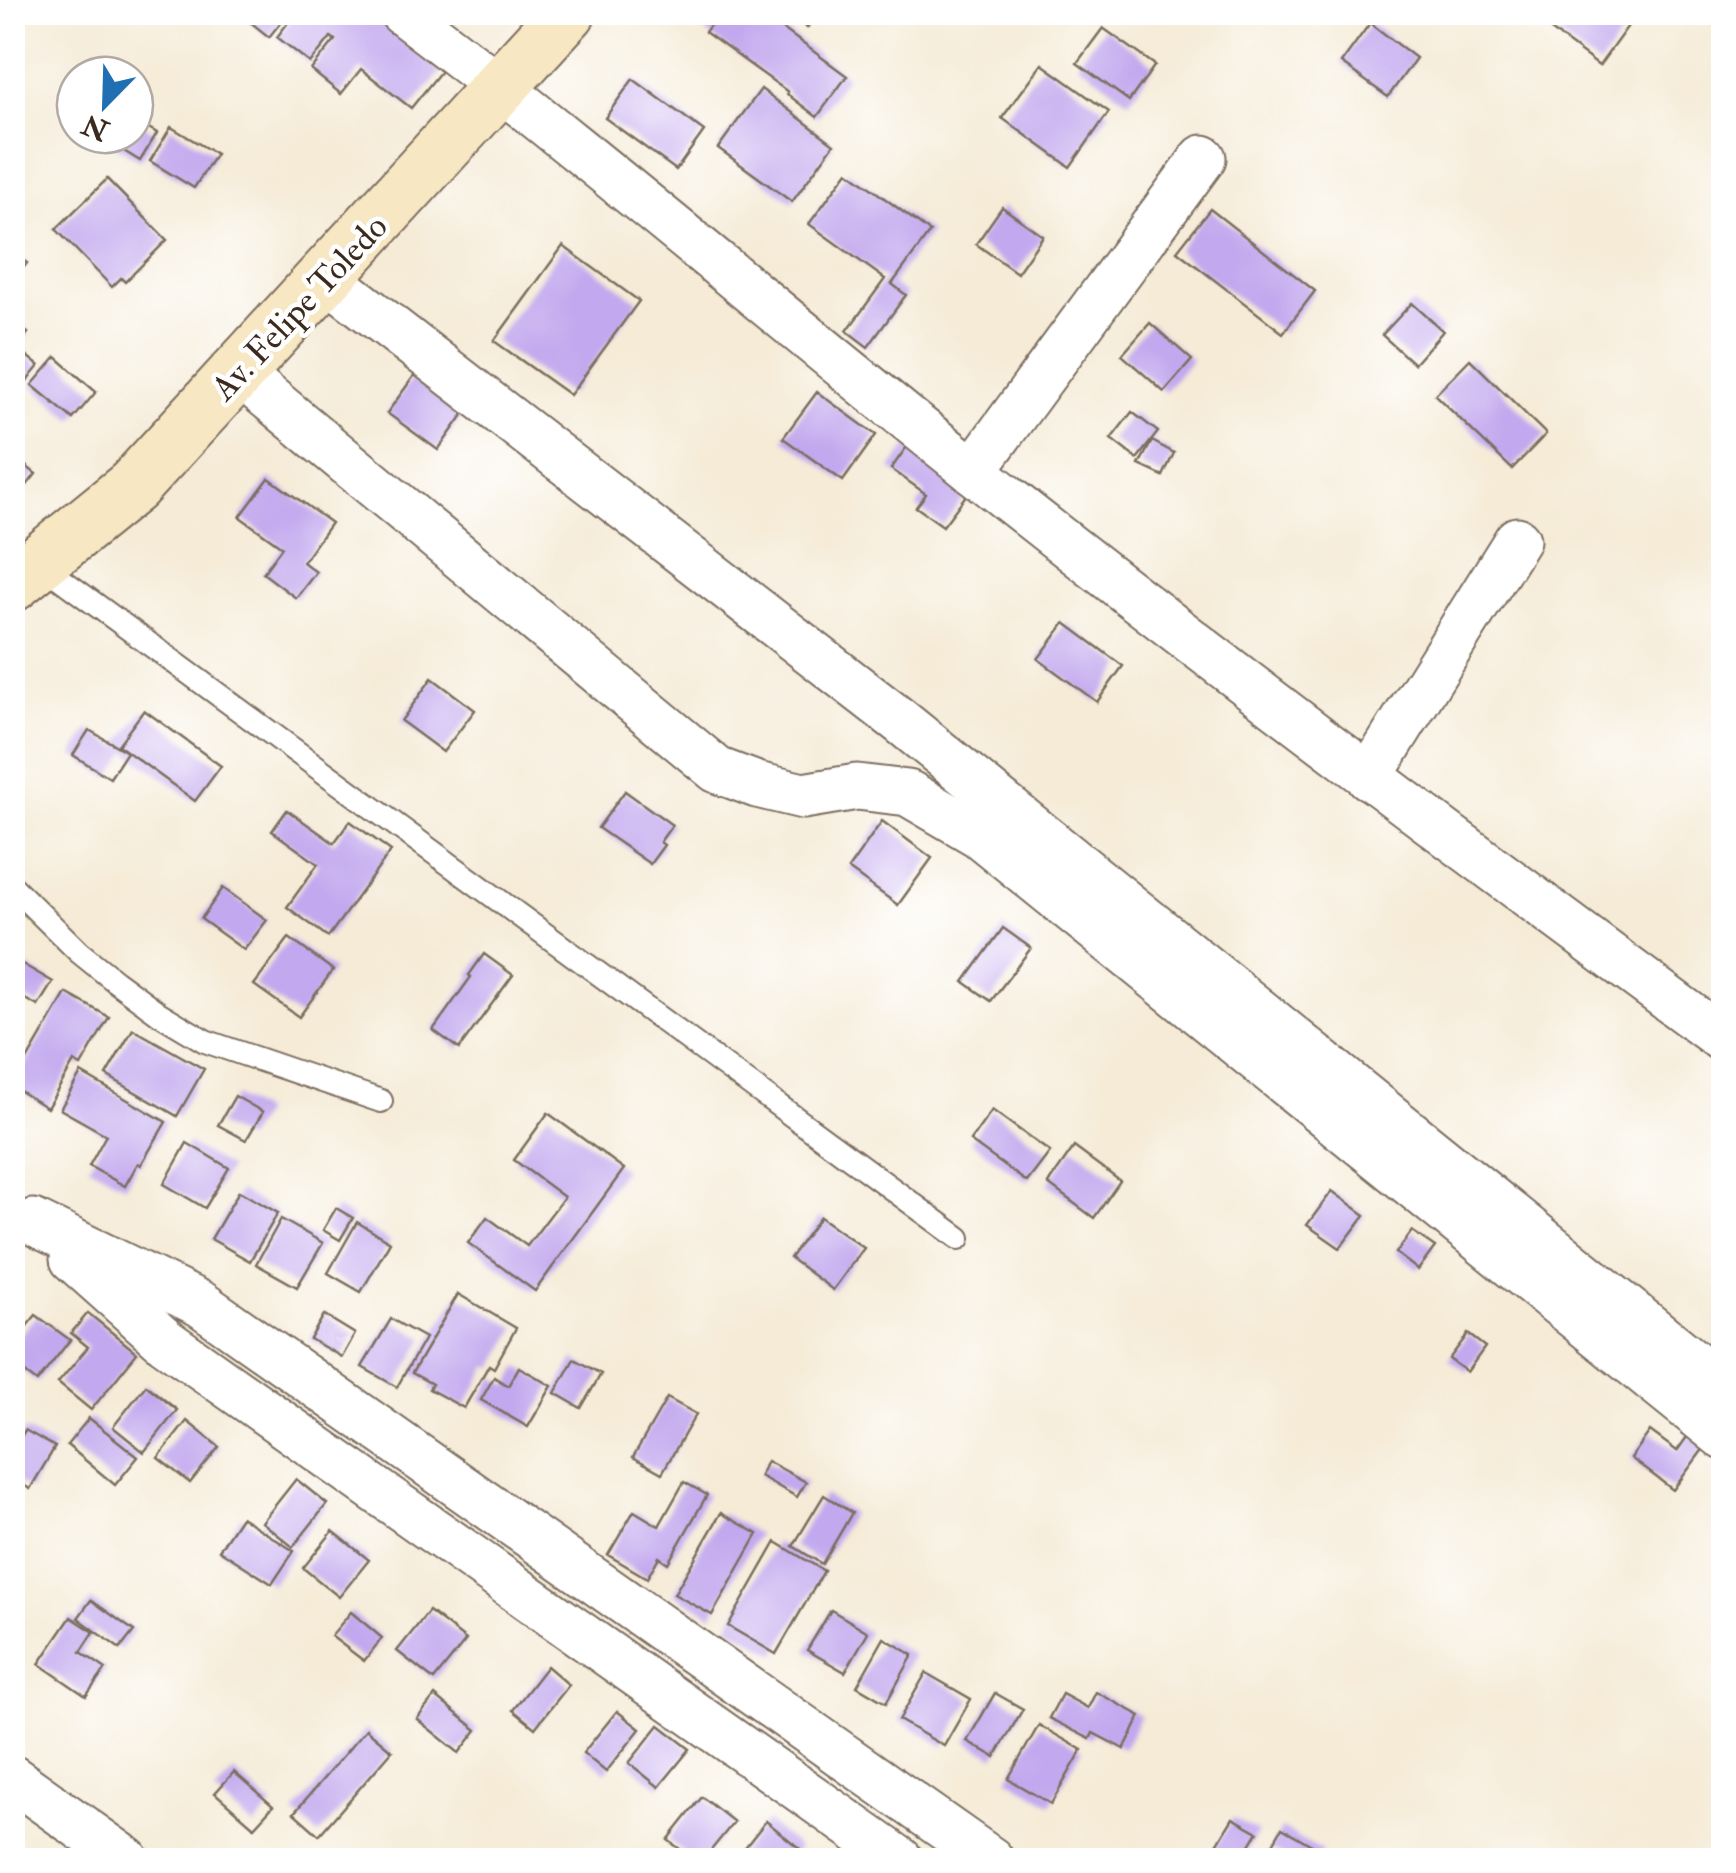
<svg xmlns="http://www.w3.org/2000/svg" width="1736" height="1873" font-family="'IM FELL Double Pica',serif">
<style>
.building{fill:#c2a8ee}
.lines{fill:none;stroke-linecap:round;stroke-linejoin:round}
.lane-casing{stroke:#7c6e5f;stroke-width:26}
.street-casing{stroke:#7c6e5f;stroke-width:49}
.secondary-casing{stroke:#7c6e5f;stroke-width:59}
.lane{stroke:#fff;stroke-width:22}
.street{stroke:#fff;stroke-width:45}
.secondary{stroke:#f8e7c3;stroke-width:55}
.labels{text-anchor:middle;stroke-width:9;stroke-linejoin:round;paint-order:stroke}
.street-label{font-size:35px;fill:#3b2a1e;stroke:#fff}
</style>
<rect width="100%" height="100%" fill="#fff"/>
<filter id="ink" filterUnits="userSpaceOnUse"><feTurbulence type="fractalNoise" baseFrequency=".01" numOctaves="2"/><feDisplacementMap in="SourceGraphic" scale="20" xChannelSelector="R" yChannelSelector="G"/><feConvolveMatrix kernelMatrix="1 2 1 2 8 2 1 2 1" color-interpolation-filters="sRGB"/></filter>
<filter id="wash" filterUnits="userSpaceOnUse"><feTurbulence type="fractalNoise" baseFrequency=".0048" numOctaves="4" result="noise"/><feDisplacementMap in="SourceGraphic" scale="40" xChannelSelector="R" yChannelSelector="G"/><feGaussianBlur stdDeviation="2.25" result="paint"/><feColorMatrix in="noise" values="0 0 0 0 0 0 0 0 0 0 0 0 0 0 0 0 0 1.4 0 .05"/><feComposite in="paint" operator="in"/></filter>
<g filter="url(#wash)">
<rect width="100%" height="100%" fill="#f5ebd7"/>
<g id="blocks">
<!-- building -->
<g class="building">
<polygon points="238,12 289,12 269,37"/>
<polygon points="296,12 392,12 407,44 441,71 411,108 361,69 341,94 311,70 335,40 331,37 310,63 277,37"/>
<polygon points="720,12 760,12 847,76 817,117 787,94 788,92 705,32"/>
<polygon points="785,12 818,12 807,28"/>
<polygon points="1527,12 1638,12 1599,66"/>
<polygon points="1370,23 1416,58 1388,97 1341,63"/>
<polygon points="1103,28 1155,65 1129,101 1077,63"/>
<polygon points="1042,64 1109,112 1070,167 1002,118"/>
<polygon points="633,79 704,131 676,170 605,118"/>
<polygon points="761,89 834,144 792,202 718,148"/>
<polygon points="135,120 157,133 140,161 98,135 135,135"/>
<polygon points="171,127 216,154 194,188 150,161"/>
<polygon points="848,171 930,232 892,284 906,295 868,347 847,331 885,279 809,224"/>
<polygon points="107,179 167,240 125,282 121,278 112,287 56,229"/>
<polygon points="1002,207 1043,236 1017,273 976,244"/>
<polygon points="1210,209 1315,291 1283,333 1177,251"/>
<polygon points="563,246 639,301 570,395 494,341"/>
<polygon points="12,253 27,263 12,283"/>
<polygon points="1412,303 1443,331 1414,364 1382,335"/>
<polygon points="12,321 28,333 17,348 39,366 12,399"/>
<polygon points="1150,323 1192,360 1164,392 1122,355"/>
<polygon points="56,357 96,392 73,419 32,385"/>
<polygon points="1470,359 1546,434 1512,469 1435,395"/>
<polygon points="422,365 473,401 438,450 387,413"/>
<polygon points="817,392 876,435 843,481 783,438"/>
<polygon points="1132,412 1158,432 1137,459 1111,439"/>
<polygon points="1152,441 1174,453 1163,476 1139,465"/>
<polygon points="908,445 970,490 943,526 916,507 926,494 891,469"/>
<polygon points="12,455 36,474 12,504"/>
<polygon points="269,478 331,523 303,562 316,572 296,598 263,573 282,547 240,517"/>
<polygon points="1065,623 1123,666 1097,702 1038,659"/>
<polygon points="432,678 475,710 443,752 401,721"/>
<polygon points="144,710 221,766 195,801 118,745"/>
<polygon points="89,730 127,752 110,778 73,755"/>
<polygon points="625,791 672,825 660,842 664,845 650,864 598,828"/>
<polygon points="287,810 334,843 350,821 391,851 328,937 287,907 318,864 272,831"/>
<polygon points="882,821 932,858 898,905 848,869"/>
<polygon points="223,888 267,920 244,950 201,919"/>
<polygon points="1003,928 1031,948 991,1001 964,982"/>
<polygon points="289,938 333,970 299,1017 254,985"/>
<polygon points="484,954 513,975 459,1049 433,1030 471,977 469,975"/>
<polygon points="12,958 53,982 38,1006 12,992"/>
<polygon points="66,993 109,1017 81,1066 74,1062 47,1108 12,1086"/>
<polygon points="133,1029 204,1069 177,1116 106,1075"/>
<polygon points="81,1073 166,1122 141,1165 138,1163 125,1186 89,1166 106,1135 60,1109"/>
<polygon points="235,1096 263,1112 246,1140 218,1125"/>
<polygon points="992,1110 1050,1152 1027,1182 970,1141"/>
<polygon points="548,1113 624,1169 535,1291 468,1243 487,1217 527,1246 564,1197 514,1160"/>
<polygon points="187,1143 229,1168 205,1208 164,1184"/>
<polygon points="1074,1147 1120,1181 1094,1218 1048,1184"/>
<polygon points="239,1191 278,1213 250,1261 211,1239"/>
<polygon points="1332,1191 1365,1215 1340,1248 1307,1225"/>
<polygon points="336,1208 353,1218 340,1240 323,1230"/>
<polygon points="820,1217 864,1248 833,1290 790,1258"/>
<polygon points="281,1219 323,1243 297,1287 256,1264"/>
<polygon points="357,1222 390,1242 361,1292 328,1273"/>
<polygon points="1412,1231 1435,1247 1418,1270 1396,1253"/>
<polygon points="458,1294 516,1328 494,1368 489,1365 464,1408 429,1389 432,1384 412,1373"/>
<polygon points="88,1313 137,1353 91,1410 58,1383 88,1347 71,1333"/>
<polygon points="36,1315 70,1340 37,1382 12,1363 12,1344"/>
<polygon points="324,1315 355,1334 342,1357 310,1339"/>
<polygon points="391,1319 425,1338 397,1387 362,1367"/>
<polygon points="1468,1334 1485,1347 1467,1372 1449,1359"/>
<polygon points="574,1359 601,1374 581,1408 555,1393"/>
<polygon points="519,1367 552,1386 528,1427 481,1400 494,1377 508,1386"/>
<polygon points="146,1385 177,1410 144,1452 113,1427"/>
<polygon points="667,1398 696,1414 662,1473 633,1457"/>
<polygon points="89,1418 138,1457 115,1485 67,1445"/>
<polygon points="1699,1420 1715,1433 1673,1490 1631,1458 1650,1431 1677,1451"/>
<polygon points="187,1421 219,1447 190,1483 158,1458"/>
<polygon points="25,1430 55,1447 30,1489 12,1478 12,1452"/>
<polygon points="767,1461 806,1482 797,1497 760,1476"/>
<polygon points="296,1479 327,1504 293,1547 262,1522"/>
<polygon points="684,1482 707,1495 668,1563 659,1557 647,1578 608,1555 634,1511 659,1526"/>
<polygon points="824,1495 852,1513 822,1564 793,1546"/>
<polygon points="721,1513 758,1534 712,1615 674,1594"/>
<polygon points="241,1517 294,1551 272,1584 219,1550"/>
<polygon points="333,1531 369,1560 339,1597 303,1568"/>
<polygon points="776,1542 824,1571 776,1654 728,1626"/>
<polygon points="91,1600 134,1631 120,1649 78,1618"/>
<polygon points="831,1610 868,1632 845,1672 807,1650"/>
<polygon points="429,1611 466,1640 434,1680 397,1651"/>
<polygon points="351,1612 382,1638 364,1661 331,1636"/>
<polygon points="71,1617 94,1632 81,1652 106,1669 86,1696 39,1664"/>
<polygon points="884,1638 913,1655 886,1703 857,1686"/>
<polygon points="547,1666 569,1685 535,1728 513,1710"/>
<polygon points="926,1673 971,1699 944,1746 899,1720"/>
<polygon points="1096,1692 1141,1716 1124,1749 1093,1733 1090,1739 1049,1718 1062,1694 1088,1708"/>
<polygon points="995,1693 1023,1709 995,1757 967,1741"/>
<polygon points="435,1696 477,1730 459,1753 417,1719"/>
<polygon points="617,1711 640,1729 606,1772 583,1753"/>
<polygon points="659,1725 690,1749 659,1787 629,1763"/>
<polygon points="1039,1725 1082,1750 1051,1804 1008,1779"/>
<polygon points="366,1729 392,1751 319,1835 294,1813"/>
<polygon points="234,1772 273,1806 254,1827 215,1793"/>
<polygon points="702,1797 734,1822 703,1860 694,1860 668,1840"/>
<polygon points="1233,1818 1258,1832 1241,1860 1225,1860 1212,1853"/>
<polygon points="766,1821 799,1848 789,1860 735,1860"/>
<polygon points="1282,1828 1322,1851 1317,1860 1290,1860 1270,1849"/>
</g>
</g>
</g>
<g filter="url(#ink)">
<use href="#blocks" fill-opacity="0" stroke="#7c6e5f" stroke-width="2.5"/>
<g class="lines">
<!-- lane casing -->
<g class="lane-casing">
<g id="lane">
<polyline points="39,563 959,1238"/>
<polyline points="12,886 79,952 115,981 160,1014 205,1041 381,1101"/>
</g>
</g>
<!-- street casing -->
<g class="street-casing">
<g id="street">
<path d="M402 12C597 159 781 319 973 471 1219 666 1471 853 1724 1040"/>
<polyline points="327,278 899,720 1724,1387"/>
<polyline points="239,373 717,770 757,785 803,796 857,787 908,793 978,834 1724,1437"/>
<polyline points="973,471 1203,158"/>
<polyline points="1369,777 1517,540"/>
<polyline points="33,1222 201,1304 991,1860"/>
<polyline points="73,1259 165,1341 900,1860"/>
<polyline points="12,1778 127,1860"/>
</g>
</g>
<!-- secondary casing -->
<g class="secondary-casing">
<polyline id="secondary" points="12,584 133,486 568,12"/>
</g>
<!-- lane -->
<use href="#lane" class="lane"/>
<!-- street -->
<use href="#street" class="street"/>
<!-- secondary -->
<use href="#secondary" class="secondary"/>
</g>
</g>
<g class="labels">
<!-- street labels -->
<g class="street-label">
<text transform="translate(299 307) rotate(-47)" y="12">Av. Felipe Toledo</text>
</g>
</g>
<!-- margin -->
<rect width="1736" height="1873" fill="none" stroke="#fff" stroke-width="50"/>
<!-- north arrow -->
<g transform="translate(105 105) rotate(203)"><circle r="48" fill="#ffffff" stroke="#b1aaa5" stroke-width="2.5"/>
<path d="M0-8L18 38L0 25L-18 38Z" fill="#1f6fb2"/>
<text y="-15" font-size="28" font-weight="bold" text-anchor="middle" fill="#3b2a1e">N</text>
</g>
</svg>
